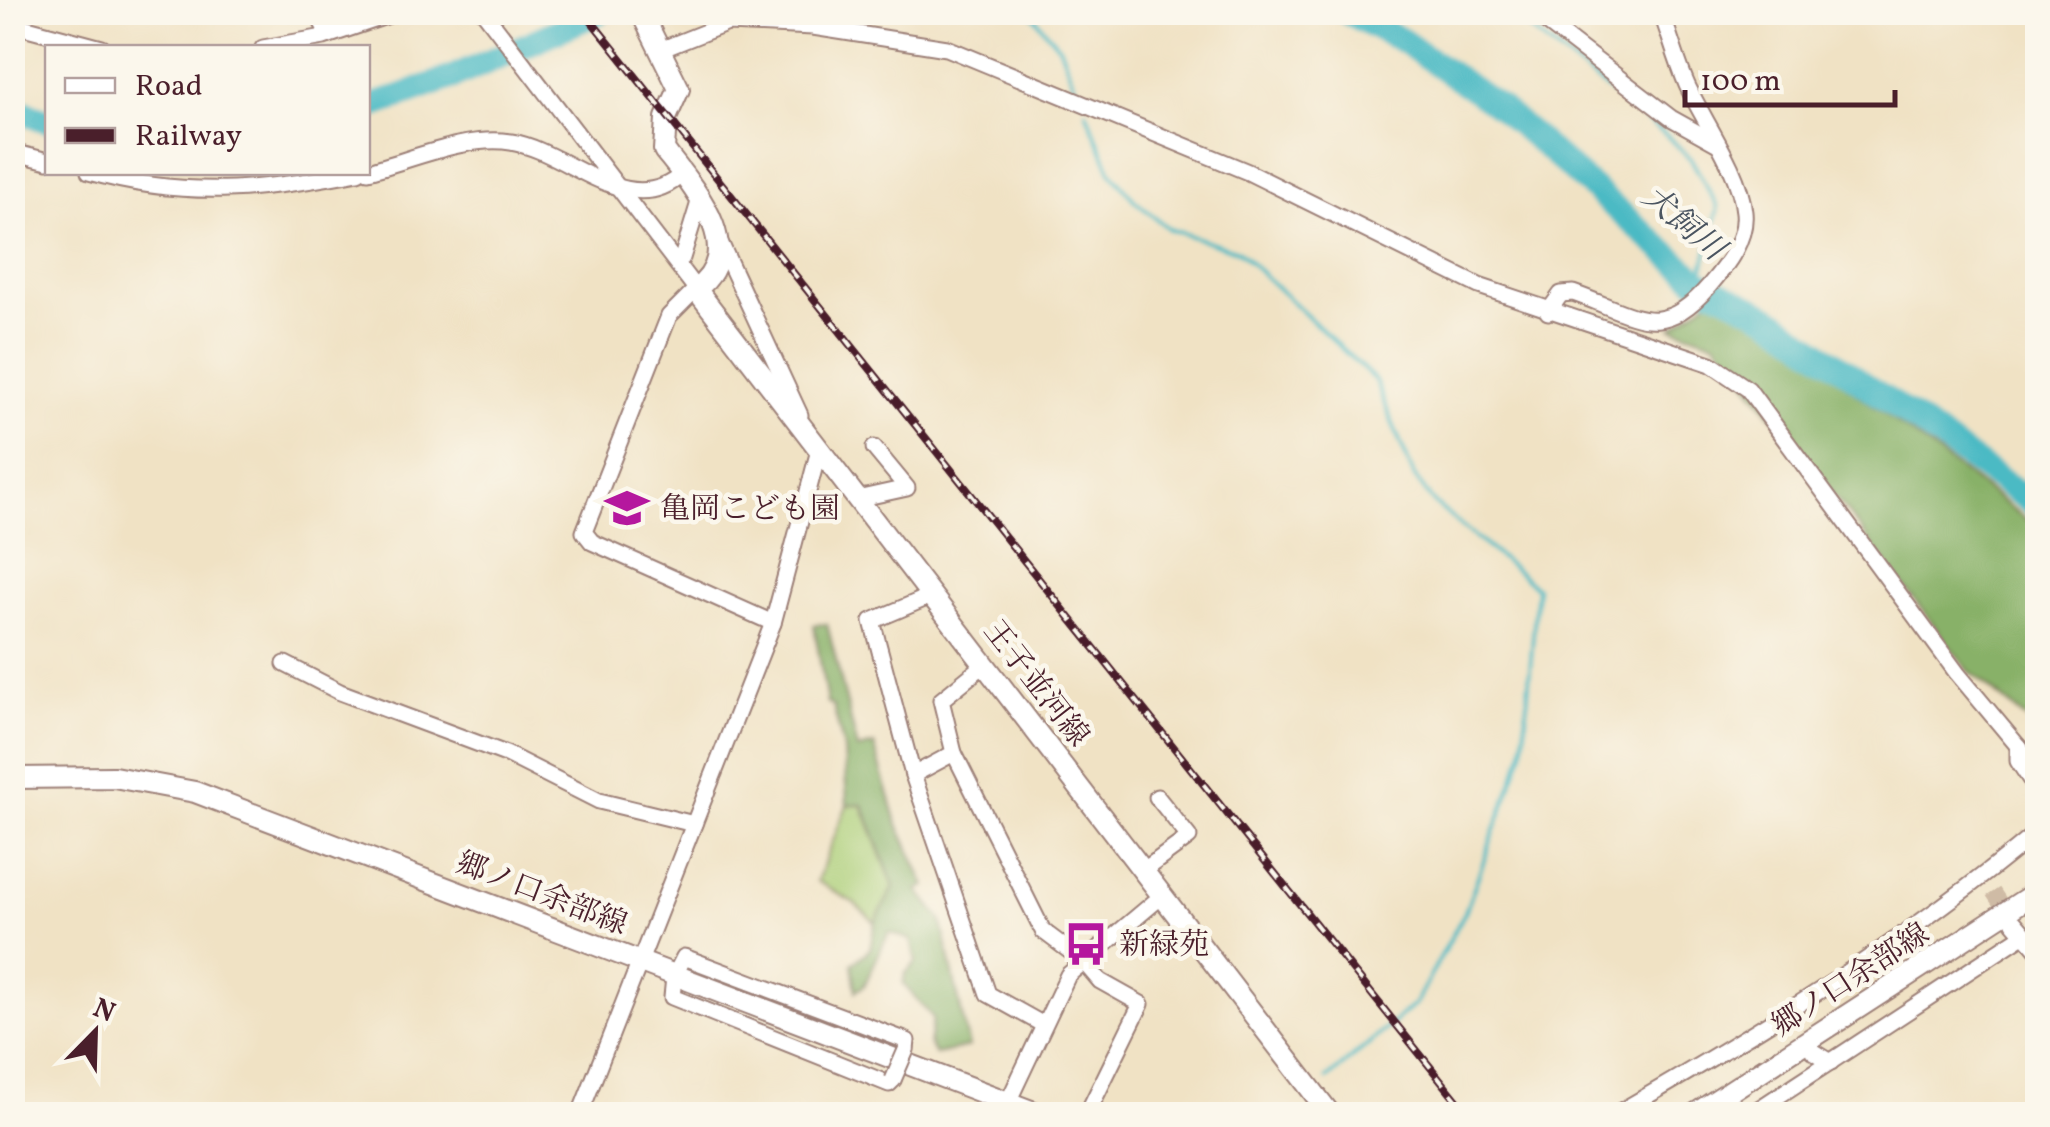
<svg xmlns="http://www.w3.org/2000/svg" width="2050" height="1127" font-family="Vollkorn,'Noto Serif JP',serif">
<style>
.green{fill:#abce77;stroke:#7a7651;stroke-width:2.5}
.forest{fill:#88b168;stroke:#69684a;stroke-width:2.5}
.lines{fill:none;stroke-linecap:round;stroke-linejoin:round}
.stream{stroke:#4cbac4;stroke-width:4}
.river{stroke:#4cbac4;stroke-width:25}
.minor-tunnel{stroke:#cfbba5;stroke-width:15;stroke-dasharray:15 8;stroke-linecap:butt}
.minor-casing{stroke:#9d8078;stroke-width:19}
.major-casing{stroke:#9d8078;stroke-width:24}
.minor{stroke:#fff;stroke-width:15}
.major{stroke:#fff;stroke-width:20}
.rail-casing{stroke:#4a1f2b;stroke-width:8}
.rail{stroke:#fbf7ec;stroke-width:4;stroke-dasharray:11;stroke-linecap:butt}
.minor-bridge-casing{stroke:#9d8078;stroke-width:19;stroke-linecap:butt}
.minor-bridge{stroke:#fff;stroke-width:15}
.labels{text-anchor:middle;stroke-width:9;stroke-linejoin:round;paint-order:stroke}
.poi-label{font-size:30px;fill:#4a1f2b;stroke:#fbf7ec;text-anchor:start}
.street-label{font-size:30px;fill:#4a1f2b;stroke:#fbf7ec}
.water-label{font-size:32px;font-style:italic;fill:#4b5561;stroke:#fbf7ec}
</style>
<rect width="100%" height="100%" fill="#fbf7ec"/>
<filter id="ink" filterUnits="userSpaceOnUse"><feTurbulence type="fractalNoise" baseFrequency=".01" numOctaves="2"/><feDisplacementMap in="SourceGraphic" scale="20" xChannelSelector="R" yChannelSelector="G"/><feConvolveMatrix kernelMatrix="1 2 1 2 8 2 1 2 1" color-interpolation-filters="sRGB"/></filter>
<filter id="wash" filterUnits="userSpaceOnUse"><feTurbulence type="fractalNoise" baseFrequency=".0048" numOctaves="4" result="noise"/><feDisplacementMap in="SourceGraphic" scale="40" xChannelSelector="R" yChannelSelector="G"/><feGaussianBlur stdDeviation="2.25" result="paint"/><feColorMatrix in="noise" values="0 0 0 0 0 0 0 0 0 0 0 0 0 0 0 0 0 1.4 0 .05"/><feComposite in="paint" operator="in"/></filter>
<g filter="url(#wash)">
<rect width="100%" height="100%" fill="#f0e2c4"/>
<!-- green -->
<polygon class="green" points="847,805 862,805 894,887 875,922 854,903 817,881"/>
<!-- forest -->
<g class="forest">
<polygon points="1709,299 1748,312 2037,527 2037,728 1969,671 1716,342 1672,327"/>
<polygon points="827,624 858,749 874,745 897,822 926,886 918,890 941,919 969,1047 935,1054 929,1045 933,1018 903,984 905,974 916,962 911,940 889,932 864,986 856,991 852,964 870,949 875,922 894,887 863,805 847,805 844,749 833,706 827,703 814,625"/>
</g>
<g class="lines">
<!-- stream -->
<g class="stream">
<polyline points="1030,12 1060,48 1080,98"/>
<polyline points="1508,12 1667,136 1691,159 1718,207 1700,282"/>
<polyline points="1086,111 1111,172 1135,201 1169,229 1238,251 1375,380 1414,476 1434,503 1537,588 1523,753 1465,912 1415,1004 1327,1079"/>
<polyline points="1306,1114 1307,1113"/>
</g>
<!-- river -->
<g class="river">
<polyline points="1346,12 1403,41 1502,109 1700,282 1770,317 2038,507"/>
<polyline points="12,108 48,121"/>
<polyline points="368,108 453,77 600,12"/>
</g>
</g>
</g>
<g filter="url(#ink)">
<g class="lines">
<!-- minor-tunnel -->
<polyline class="minor-tunnel" points="1993,892 2011,919"/>
<!-- minor casing -->
<g class="minor-casing">
<g id="minor">
<polyline points="316,12 329,35"/>
<polyline points="484,12 696,289 669,316 584,532 592,542 773,623"/>
<polyline points="1533,12 1671,118 1716,143"/>
<polyline points="12,24 102,48"/>
<polyline points="263,48 324,37 398,12"/>
<polyline points="660,50 728,23 813,27 947,48 1248,172 1479,286 1711,364 1748,389 1957,673 2038,770"/>
<polyline points="12,152 48,161"/>
<path d="M368 171C412 160 465 135 511 142 566 150 630 223 682 174"/>
<path d="M89 172C186 199 261 191 358 172"/>
<polyline points="719,240 800,415"/>
<polyline points="682,258 700,199"/>
<path d="M1548 312 1561 294 1573 293C1634 314 1660 343 1709 286 1726 266 1747 240 1744 212 1740 171 1704 122 1687 85 1677 62 1670 36 1661 12"/>
<polyline points="857,499 907,488 874,448"/>
<polyline points="285,664 340,692 506,754 599,801 694,824"/>
<polyline points="984,665 941,700 954,753 913,775 988,994 1042,1024"/>
<polyline points="2018,746 2018,761 2038,791"/>
<polyline points="954,753 1043,931 1083,961 1100,981 1141,1004 1087,1114"/>
<polyline points="913,775 872,621 931,596"/>
<polyline points="1144,870 1189,837 1157,797"/>
<polyline points="2014,922 2038,950"/>
<polyline points="1813,1051 1831,1062"/>
<polyline points="893,1080 889,1084 672,997 674,977 684,957 907,1041 906,1050"/>
<polyline points="1008,1102 1068,975 1163,895"/>
<polyline points="580,1114 773,623 819,450"/>
<path d="M1616 1114C1762 1030 1908 940 2038 831"/>
<polyline points="1751,1114 2022,936"/>
</g>
</g>
<!-- major casing -->
<g class="major-casing">
<g id="major">
<path d="M641 12 679 89 666 118 664 150C693 187 749 250 696 289L1330 1114"/>
<polyline points="12,778 114,777 195,792 1039,1114"/>
<polyline points="1695,1114 2038,891"/>
</g>
</g>
<!-- minor -->
<use href="#minor" class="minor"/>
<!-- major -->
<use href="#major" class="major"/>
<!-- rail casing -->
<g class="rail-casing">
<polyline id="rail" points="584,12 1468,1114"/>
</g>
<!-- rail -->
<use href="#rail" class="rail"/>
<!-- minor-bridge casing -->
<g class="minor-bridge-casing">
<polyline id="minor-bridge" points="893,1080 906,1050"/>
</g>
<!-- minor-bridge -->
<use href="#minor-bridge" class="minor-bridge"/>
</g>
</g>
<!-- icons -->
<defs>
<g id="school-bare" transform="scale(3.45)"><path d="M0-5L7-2L0 1L-7-2ZM-4 1L0 2.5L4 1V4Q0 6-4 4Z" fill="#b5179e" stroke="#fbf7ec" stroke-width="2.5" paint-order="stroke"/></g>
<g id="bus-bare" transform="scale(3.45)"><path d="M-5-6H5V4H4V6H2V4H-2V6H-4V4H-5ZM-3.5-4V0h7V-4ZM-3.5 1.2v1.5H-2V1.2ZM2 1.2v1.5H3.5V1.2Z" fill="#b5179e" stroke="#fbf7ec" stroke-width="2.5" paint-order="stroke"/></g>
</defs>
<g fill-rule="evenodd">
<use href="#school-bare" x="627" y="508"/>
<use href="#bus-bare" x="1086" y="944"/>
</g>
<g class="labels">
<!-- poi labels -->
<g class="poi-label">
<text x="660" y="518">亀岡こども園</text>
<text x="1119" y="954">新緑苑</text>
</g>
<!-- street labels -->
<g class="street-label">
<text transform="translate(1037 683) rotate(52)" y="10">王子並河線</text>
<text transform="translate(542 893) rotate(21)" y="10">郷ノ口余部線</text>
<text transform="translate(1850 979) rotate(-33)" y="10">郷ノ口余部線</text>
</g>
<!-- water labels -->
<g class="water-label">
<text transform="translate(1684 222) rotate(40)" y="11">犬飼川</text>
</g>
</g>
<!-- margin -->
<rect width="2050" height="1127" fill="none" stroke="#fbf7ec" stroke-width="50"/>
<!-- legend -->
<rect x="45" y="45" width="325" height="130" fill="#fbf7ec" stroke="#b4a19f" stroke-width="2.5"/>
<rect x="65" y="78" width="50" height="15" fill="#ffffff" stroke="#b4a19f" stroke-width="2.5"/>
<text x="135" y="95" font-size="30" fill="#4a1f2b">Road</text>
<rect x="65" y="128" width="50" height="15" fill="#4a1f2b" stroke="#b4a19f" stroke-width="2.5"/>
<text x="135" y="145" font-size="30" fill="#4a1f2b">Railway</text>
<!-- north arrow -->
<g transform="translate(95 1032) rotate(23)" stroke="#fbf7ec" stroke-width="8" paint-order="stroke">
<path d="M0-8L18 38L0 25L-18 38Z" fill="#4a1f2b"/>
<text y="-15" font-size="28" font-weight="bold" text-anchor="middle" fill="#4a1f2b">N</text>
</g>
<!-- scale -->
<path d="M1685 90v15h210v-15" fill="none" stroke="#4a1f2b" stroke-width="5"/>
<text x="1700" y="90" font-size="30" fill="#4a1f2b" stroke="#fbf7ec" stroke-width="8" paint-order="stroke">100 m</text>
</svg>
